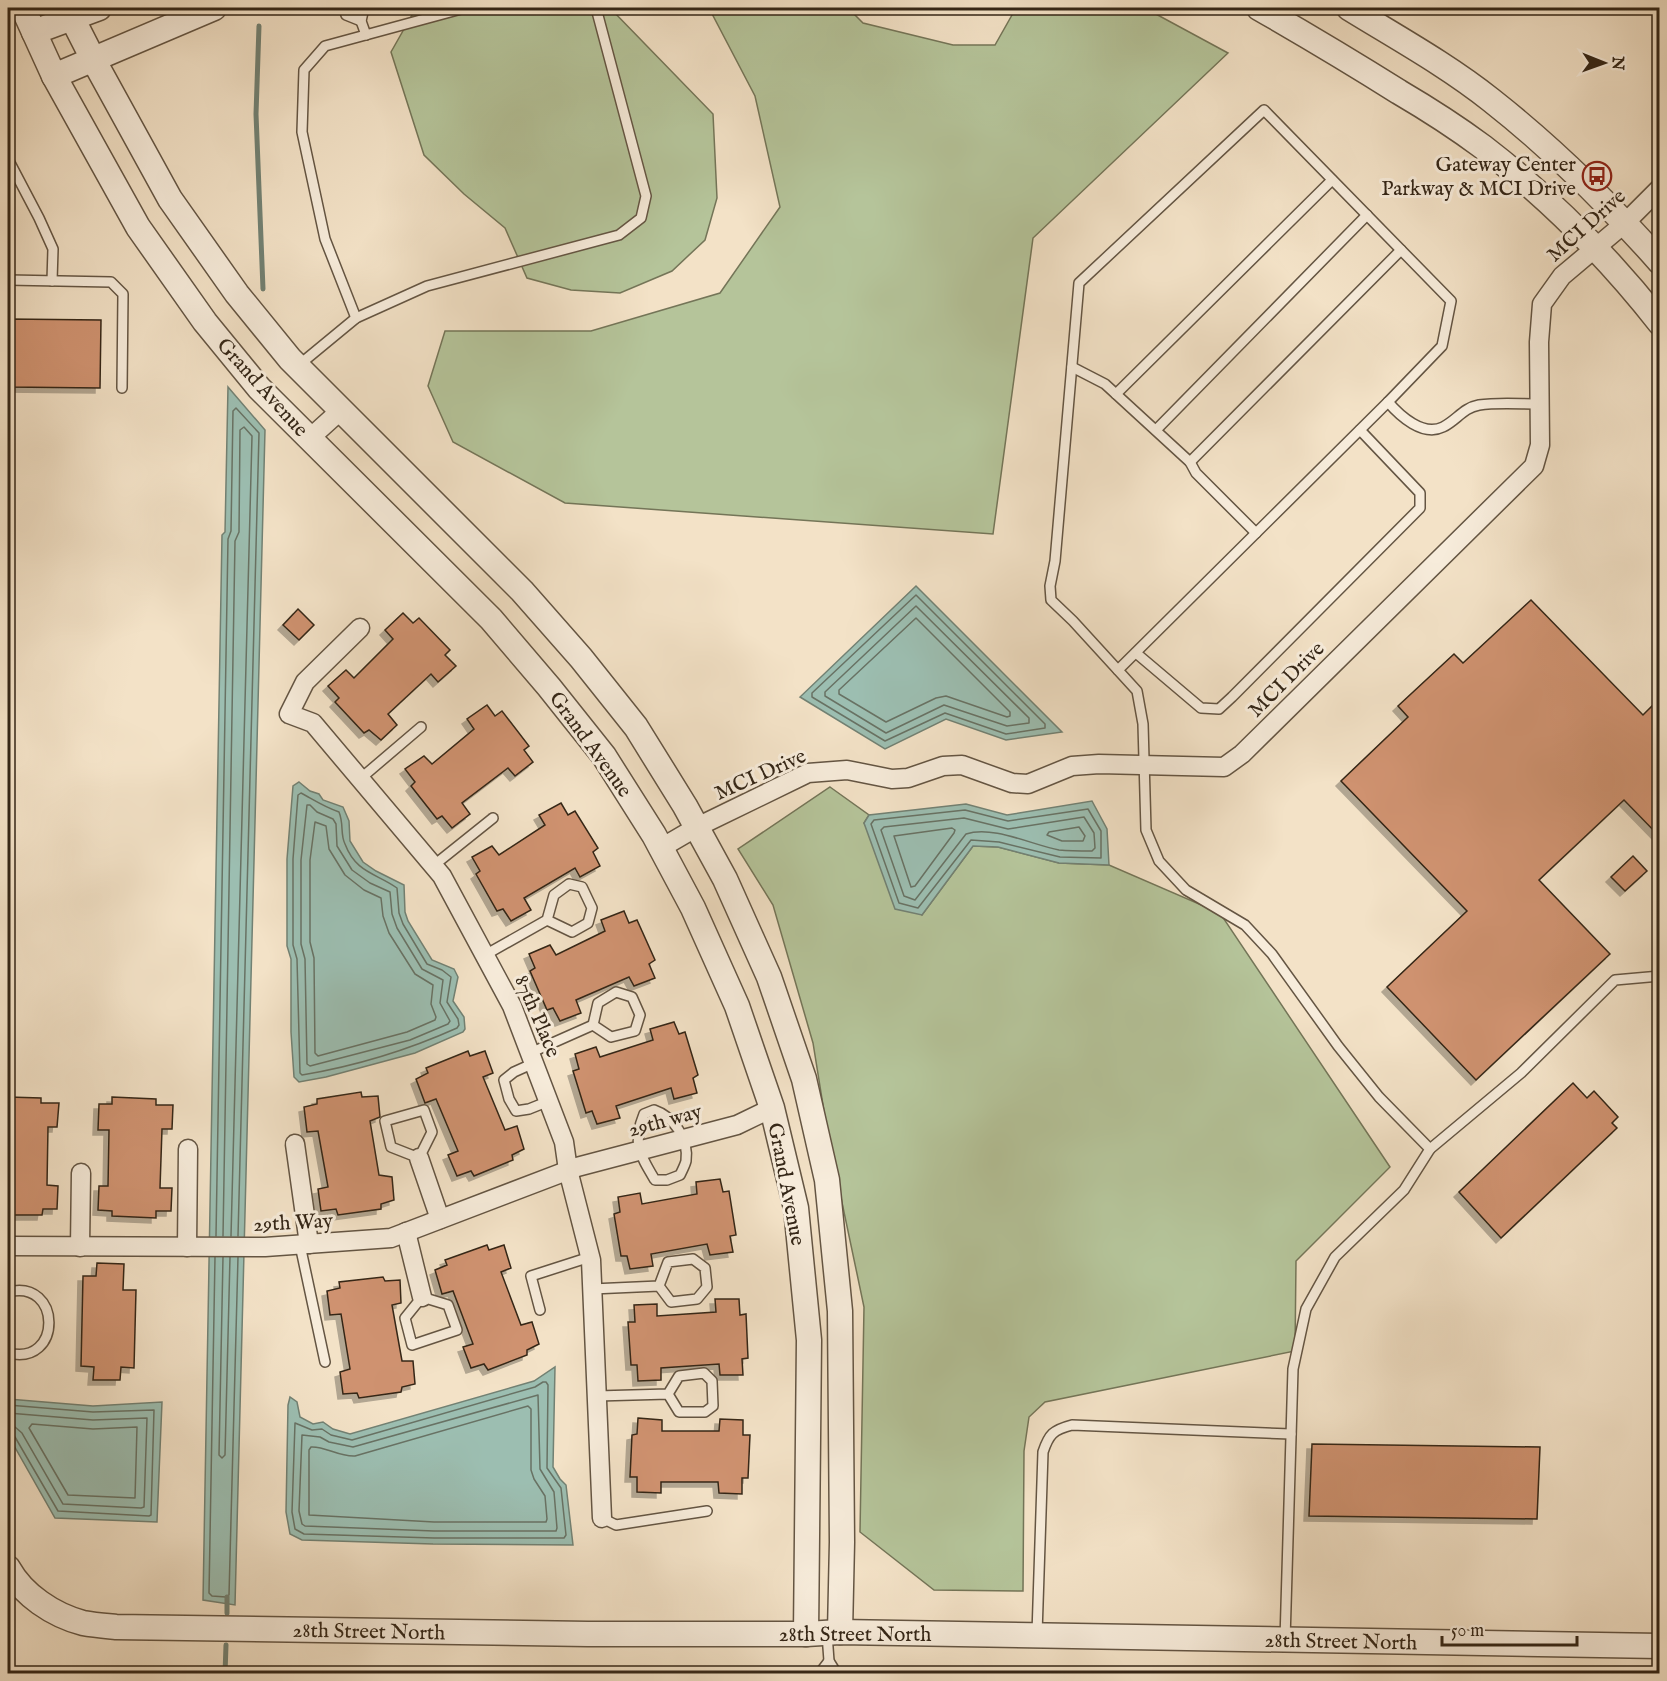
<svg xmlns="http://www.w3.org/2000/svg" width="1667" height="1681" font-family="'IM FELL English',serif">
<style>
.green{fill:#b5c49a;stroke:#747558;stroke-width:1.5}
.water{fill:#9cbeb1;stroke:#728173;stroke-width:1.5}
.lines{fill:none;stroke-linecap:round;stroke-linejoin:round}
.shore{stroke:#687264;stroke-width:1.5}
.stream{stroke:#728173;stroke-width:5}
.building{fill:#cf926f;stroke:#342617;stroke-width:1.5;filter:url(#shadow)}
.service-casing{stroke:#645543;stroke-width:12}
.minor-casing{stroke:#645543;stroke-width:21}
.tertiary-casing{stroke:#645543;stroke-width:27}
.service{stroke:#f7ecdb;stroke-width:9}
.minor{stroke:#f7ecdb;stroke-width:18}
.tertiary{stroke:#f7ecdb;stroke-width:24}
.labels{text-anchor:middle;stroke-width:6;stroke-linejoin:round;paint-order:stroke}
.poi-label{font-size:21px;fill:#342617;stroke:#f7ecdb;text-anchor:end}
.street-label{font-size:21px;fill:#342617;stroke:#f7ecdb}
</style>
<defs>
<filter id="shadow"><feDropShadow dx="-5" dy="5" stdDeviation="0" flood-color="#0004"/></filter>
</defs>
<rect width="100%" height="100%" fill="#f3e2c7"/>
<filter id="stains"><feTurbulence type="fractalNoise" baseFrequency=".00333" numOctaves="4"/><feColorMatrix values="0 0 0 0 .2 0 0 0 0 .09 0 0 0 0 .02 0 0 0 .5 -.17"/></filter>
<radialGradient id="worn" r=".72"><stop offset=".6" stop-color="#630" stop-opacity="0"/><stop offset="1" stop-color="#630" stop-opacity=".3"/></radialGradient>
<!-- green -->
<g class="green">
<polygon points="416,8 610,8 713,114 717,198 705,240 672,271 620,293 571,290 527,278 505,228 464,194 424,155 391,52"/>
<polygon points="709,8 848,8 863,23 953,45 995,45 1016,8 1138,8 1154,13 1228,53 1033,238 993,534 565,503 453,442 428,386 445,331 591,331 720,293 780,207 755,96"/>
<polygon points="830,787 869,815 864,823 922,915 973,846 998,847 1059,863 1109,865 1220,913 1390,1167 1296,1261 1295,1351 1045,1402 1029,1417 1024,1451 1023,1591 934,1590 860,1532 864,1307 828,1136 813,1043 773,905 738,849"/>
</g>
<!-- water -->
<g class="water">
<polygon points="228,387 265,430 235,1605 203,1600 222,535 225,532"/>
<polygon points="916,586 1062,732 1006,740 946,719 885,749 800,697"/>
<polygon points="299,782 310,791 319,794 323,800 343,807 349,821 350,841 363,862 376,871 404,885 405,912 408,921 432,960 454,969 458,977 453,1001 464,1017 465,1029 463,1032 415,1053 326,1077 299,1082 294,1077 291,1032 291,959 287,946 287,859 293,786"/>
<polygon points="1092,801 1107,829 1109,865 1059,863 998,847 973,846 922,915 895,909 864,823 869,815 966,804 1007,815"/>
<polygon points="555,1367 553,1467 560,1479 566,1485 573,1545 433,1544 302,1540 290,1534 286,1512 288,1405 290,1397 297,1402 300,1417 313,1424 323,1422 333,1429 350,1434 534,1381"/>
<polygon points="8,1399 93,1406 162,1402 157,1522 55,1518 8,1435"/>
</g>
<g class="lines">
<!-- shore -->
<g class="shore">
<polygon points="916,595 1045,724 1045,728 1006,734 945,713 885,741 812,697 812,693"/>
<polygon points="916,606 1029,718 1029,723 1007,726 944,705 886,733 825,696 825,692"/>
<polygon points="916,618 1010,712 1010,716 1007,717 946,696 936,698 886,722 839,694 839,690"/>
<path d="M301 793C314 800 324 807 339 812 344 824 340 834 345 844 356 873 376 873 397 888L399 913 403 924 427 964 442 970 451 977 447 1002 458 1019 459 1025 457 1028C408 1050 356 1066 302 1075L300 1073 297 959 293 945V859L298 795Z"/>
<polygon points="307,805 310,805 317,812 333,819 336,824 337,846 352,870 370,883 390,892 392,914 397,928 422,969 443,980 440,1003 450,1021 448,1024 410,1040 310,1066 307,1064 305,959 301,944 301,860"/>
<polygon points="1088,809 1101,831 1101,858 1060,857 999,842 971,840 918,908 899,903 871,824 874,820 965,810 1008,821"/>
<path d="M1084 817 1094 833 1095 848 1092 851C1082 851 1070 851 1059 850 1032 845 993 825 966 834L915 900 904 896 881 830 884 827 964 818 1008 829Z"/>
<polygon points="315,822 326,826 329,849 345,875 364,890 381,898 383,916 389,933 415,974 433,985 431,1004 436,1017 435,1020 407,1032 318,1056 315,1053 314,958 310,942 310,860"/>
<polygon points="1079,827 1085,836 1083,841 1062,841 1047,835 1049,832"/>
<polygon points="952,828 955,830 954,833 915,886 911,887 894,836"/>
<polyline points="216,1236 228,539 231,531 233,411 236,408 259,433 238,1236"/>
<polyline points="223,1236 235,541 239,532 240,430 244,427 252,436 231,1236"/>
<polyline points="215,1257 209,1593 212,1596 226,1597 229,1595 238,1257"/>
<polyline points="223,1257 219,1455 222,1458 225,1455 230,1257"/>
<polygon points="543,1382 546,1382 548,1385 547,1468 561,1488 566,1535 564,1538 434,1538 304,1534 295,1529 292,1512 295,1423 312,1430 322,1429 331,1435 352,1440 535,1387"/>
<polygon points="538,1395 540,1469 554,1492 557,1528 556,1531 434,1531 305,1526 302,1524 299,1511 302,1435 320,1437 329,1442 353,1447"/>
<polyline points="8,1405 93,1412 154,1410 151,1515 149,1516 58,1511 15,1437 8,1433"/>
<path d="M528 1406 531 1409V1470L534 1479 545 1496 547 1519 546 1522H434L309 1515V1450L311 1447C325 1446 339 1457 355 1456Z"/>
<polyline points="8,1413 93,1420 147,1418 144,1507 141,1508 63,1504 22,1433 15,1427 8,1426"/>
<polygon points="32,1424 93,1429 137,1427 135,1498 68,1495 29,1428"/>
</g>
<!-- stream -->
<g class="stream">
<polyline points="259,26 256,114 263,289"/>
<polyline points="227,1613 227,1597"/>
<polyline points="225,1674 226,1645"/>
</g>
</g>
<!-- building -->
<g class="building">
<polygon points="8,319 101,320 100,388 8,387"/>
<polygon points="1531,600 1643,715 1659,699 1659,836 1624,800 1539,880 1610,954 1476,1080 1387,987 1467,911 1341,781 1408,717 1398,706 1454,654 1463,663"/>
<polygon points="298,609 314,625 299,640 283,625"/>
<polygon points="403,613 413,623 419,618 450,650 445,655 456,666 438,682 431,674 388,714 397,725 381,740 369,730 364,733 335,702 339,698 328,686 346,670 354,678 393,639 385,630"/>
<polygon points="487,705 495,716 502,711 529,746 524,750 533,762 515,776 508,768 462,803 470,814 452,828 442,816 437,819 411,786 415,782 405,769 424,756 432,764 474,729 467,719"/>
<polygon points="561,803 568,815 575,811 598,848 593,852 600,866 580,877 575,868 524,898 531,910 511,921 503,909 497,911 476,874 480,871 472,857 492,846 499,855 545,825 539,815"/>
<polygon points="1633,856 1647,871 1625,891 1611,877"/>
<polygon points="624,911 629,923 637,920 655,960 649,964 655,978 634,986 629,977 576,1000 581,1013 560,1021 553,1008 547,1010 530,971 535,968 529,954 550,945 556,955 605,931 601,920"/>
<polygon points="674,1022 679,1034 685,1032 698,1075 693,1078 697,1093 674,1099 671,1088 616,1106 620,1118 597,1124 592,1111 586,1113 573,1071 579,1069 575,1054 596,1047 600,1057 653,1040 650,1029"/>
<polygon points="468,1051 470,1056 485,1051 493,1073 483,1077 505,1130 517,1126 524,1149 512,1155 513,1160 474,1176 471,1171 457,1176 448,1155 458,1151 436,1099 425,1103 416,1079 428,1073 426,1068"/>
<polygon points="1573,1083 1587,1098 1594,1091 1618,1117 1612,1123 1617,1128 1501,1238 1459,1192"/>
<polygon points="361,1092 362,1097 378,1096 380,1117 370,1121 379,1175 392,1177 394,1200 381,1204 381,1209 338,1215 336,1209 321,1211 318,1189 328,1187 318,1131 307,1132 304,1107 317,1104 317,1099"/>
<polygon points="8,1097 41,1098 41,1103 59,1103 57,1127 48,1127 47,1185 58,1186 57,1209 43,1209 42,1215 8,1215"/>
<polygon points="112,1097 156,1099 156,1105 173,1105 172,1129 162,1129 160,1188 172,1188 171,1211 156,1211 156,1218 112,1216 112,1211 98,1210 99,1186 108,1186 109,1130 98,1130 99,1104 112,1104"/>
<polygon points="720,1179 723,1192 729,1191 736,1235 730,1236 733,1252 710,1255 707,1244 651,1254 653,1266 630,1269 627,1256 621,1256 614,1214 620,1212 618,1197 640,1193 642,1204 697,1194 696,1182"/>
<polygon points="487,1245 489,1250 504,1245 511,1268 501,1272 521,1325 532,1322 539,1344 527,1350 527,1355 488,1370 484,1364 471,1368 463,1347 473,1344 453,1291 442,1294 435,1270 447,1265 445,1260"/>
<polygon points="97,1263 124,1264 123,1290 136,1290 134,1368 121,1367 120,1380 93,1380 94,1367 81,1366 83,1276 96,1276"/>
<polygon points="383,1277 385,1281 400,1280 401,1303 392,1305 402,1361 413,1361 415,1384 402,1387 401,1392 359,1398 357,1393 343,1394 340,1372 350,1369 341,1314 330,1315 327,1291 340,1288 339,1282"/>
<polygon points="715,1299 739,1299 740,1315 746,1314 748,1358 742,1359 743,1375 720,1375 719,1364 661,1368 661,1380 638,1381 637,1365 631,1365 628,1322 635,1322 634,1305 657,1304 657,1316 716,1312"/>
<polygon points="638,1418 662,1420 662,1431 719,1431 720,1419 743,1420 743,1435 750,1435 748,1478 742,1478 742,1494 719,1493 718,1482 661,1482 661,1493 637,1492 637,1477 630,1477 632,1435 637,1434"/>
<polygon points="1312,1444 1540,1447 1537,1519 1309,1516"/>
</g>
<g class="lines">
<!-- service casing -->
<g class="service-casing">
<g id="service">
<polyline points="344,8 346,15 361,21"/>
<polyline points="364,8 361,21 366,35"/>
<polyline points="8,159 39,218 53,249 52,281"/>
<polyline points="8,280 111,282 123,294 122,388"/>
<polyline points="356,318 325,239 302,132 304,70 325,46 465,8"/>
<polyline points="299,365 356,318 427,286 619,235 641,218 646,196 596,8"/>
<polyline points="1072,367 1105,384 1190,462 1196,473 1256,533"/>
<polyline points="1116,394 1332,180"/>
<polyline points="1156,430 1367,215"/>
<polyline points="1190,462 1401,250"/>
<polyline points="1136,653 1201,708 1219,709 1232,697 1420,508 1420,493 1360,430"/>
<polyline points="1118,670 1388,402"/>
<polyline points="360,779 421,727"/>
<polyline points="433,866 493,818"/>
<polyline points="8,896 8,913"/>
<polyline points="485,955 547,920 554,895 569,884 582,887 592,908 588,923 572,932 547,920"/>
<polygon points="616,992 632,997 640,1015 635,1031 611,1037 593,1025 598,1003"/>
<polyline points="530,1053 593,1025"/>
<polyline points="534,1063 514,1072 504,1080 509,1099 516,1111 529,1109 549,1101"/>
<polygon points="424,1110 432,1132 419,1158 391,1147 385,1121"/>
<path d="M654 1110C674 1117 689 1139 686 1161 685 1165 682 1171 680 1175L667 1180H655C640 1155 632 1143 644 1114Z"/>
<polyline points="1430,1149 1521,1073 1615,980 1660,976"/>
<polyline points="300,1245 325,1362"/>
<polyline points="592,1289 659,1286 668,1262 693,1259 705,1268 707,1287 697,1299 671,1302 659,1286"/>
<path d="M8 1292C62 1278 63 1367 8 1353"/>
<polygon points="422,1297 448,1305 457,1330 412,1345 405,1318"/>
<polyline points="540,1310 531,1276 590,1257"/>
<polyline points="597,1396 668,1394 679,1376 704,1373 712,1381 713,1406 705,1412 679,1412 668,1394"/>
<polyline points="602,1518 616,1525 707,1511"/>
<polyline points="827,1634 829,1661 837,1674"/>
<path d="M1037 1634 1043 1452C1049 1434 1053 1430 1072 1425L1291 1434"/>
<path d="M1285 1640 1293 1369 1306 1309 1335 1257 1404 1190 1430 1149 1379 1097 1338 1046 1272 954 1245 925 1186 890 1159 861 1146 830 1143 724 1137 691 1073 621 1051 600 1050 586 1055 561 1079 283 1264 110 1451 301 1442 346 1388 402C1400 416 1423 437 1443 427 1457 420 1463 408 1479 405 1498 402 1520 404 1539 404"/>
<polyline points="819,1674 829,1661"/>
</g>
</g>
<!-- minor casing -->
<g class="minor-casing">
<g id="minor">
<polyline points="309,439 341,410"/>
<polyline points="360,628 305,682 289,714 313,723 442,876 512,1006 564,1142 568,1170 591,1260 602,1518"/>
<polyline points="661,848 697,827 808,773 847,770 892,779 908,778 943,766 962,765 1012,783 1028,784 1072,766 1099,764 1224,767 1242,754 1534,466 1540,445 1539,342 1542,304 1562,276 1625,223 1660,188"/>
<polyline points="295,1144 309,1244"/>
<polyline points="419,1158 440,1219"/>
<polyline points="406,1232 422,1297"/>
<polyline points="8,1246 265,1247 391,1238 577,1167 737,1125 772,1108"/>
<polyline points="80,1247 81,1173"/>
<polyline points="187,1247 188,1149"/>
</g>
</g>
<!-- tertiary casing -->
<g class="tertiary-casing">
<g id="tertiary">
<polyline points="23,8 54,76 138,227 205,322 259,388 491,619 549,687 604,756 654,835 693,908 737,1006 772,1108 796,1208 809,1340 806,1634"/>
<polyline points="67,8 93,59 170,199 237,294 290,359 522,591 581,658 636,727 685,806 725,879 769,977 804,1079 827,1180 840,1311 842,1542 840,1632"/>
<path d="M1259 8C1306 35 1353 63 1399 92 1428 109 1456 127 1483 147 1548 197 1609 258 1660 323"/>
<path d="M1349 8C1396 37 1447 65 1491 100 1552 148 1608 203 1660 262"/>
<polyline points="34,32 99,8"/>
<polyline points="54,76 214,8"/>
<path d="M8 1568C23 1595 53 1615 83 1623 94 1625 106 1626 116 1627L588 1634H806L840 1632 1660 1646"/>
</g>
</g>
<!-- service -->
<use href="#service" class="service"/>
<!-- minor -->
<use href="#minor" class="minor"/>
<!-- tertiary -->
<use href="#tertiary" class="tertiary"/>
</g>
<!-- icons -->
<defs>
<g id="bus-ring" transform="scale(1.5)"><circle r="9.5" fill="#f7ecdb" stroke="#8f2418" stroke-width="1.5"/><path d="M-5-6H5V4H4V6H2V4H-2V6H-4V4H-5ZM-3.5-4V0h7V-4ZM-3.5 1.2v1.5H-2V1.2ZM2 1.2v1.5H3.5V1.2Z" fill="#8f2418"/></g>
</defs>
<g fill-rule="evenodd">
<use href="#bus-ring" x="1597" y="176"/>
</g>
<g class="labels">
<!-- poi labels -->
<g class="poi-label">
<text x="1576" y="171">Gateway Center<tspan x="1576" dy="24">Parkway &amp; MCI Drive</tspan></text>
</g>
<!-- street labels -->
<g class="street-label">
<text transform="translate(1586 225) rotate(-42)" y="7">MCI Drive</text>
<text transform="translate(263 387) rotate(48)" y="7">Grand Avenue</text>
<text transform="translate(1286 679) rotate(-45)" y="7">MCI Drive</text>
<text transform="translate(591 744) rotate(54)" y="7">Grand Avenue</text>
<text transform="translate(760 774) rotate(-24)" y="7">MCI Drive</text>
<text transform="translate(538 1016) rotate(67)" y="7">87th Place</text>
<text transform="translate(665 1120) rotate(-15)" y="7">29th way</text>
<text transform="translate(787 1184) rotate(79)" y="7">Grand Avenue</text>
<text transform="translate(293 1222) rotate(-3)" y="7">29th Way</text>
<text transform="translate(369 1631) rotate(1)" y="7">28th Street North</text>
<text x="855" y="1641">28th Street North</text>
<text transform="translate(1341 1641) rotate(1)" y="7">28th Street North</text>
</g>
</g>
<!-- margin -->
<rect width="1667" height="1681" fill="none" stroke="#f3e2c7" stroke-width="30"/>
<rect x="9" y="9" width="1649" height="1663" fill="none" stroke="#342617" stroke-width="3"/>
<rect x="15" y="15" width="1637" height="1651" fill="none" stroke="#342617" stroke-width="1.5"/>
<!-- north arrow -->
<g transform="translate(1604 63) rotate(91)" stroke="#f7ecdb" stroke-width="4.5" paint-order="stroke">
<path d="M0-4.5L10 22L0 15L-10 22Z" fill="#342617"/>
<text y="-9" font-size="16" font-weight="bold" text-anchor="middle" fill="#342617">N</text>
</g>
<!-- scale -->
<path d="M1442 1636v9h135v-9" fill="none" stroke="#342617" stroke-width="3"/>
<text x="1451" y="1636" font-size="18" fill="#342617" stroke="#f7ecdb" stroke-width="4.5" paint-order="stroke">50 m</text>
<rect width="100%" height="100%" filter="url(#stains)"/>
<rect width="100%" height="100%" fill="url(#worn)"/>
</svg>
